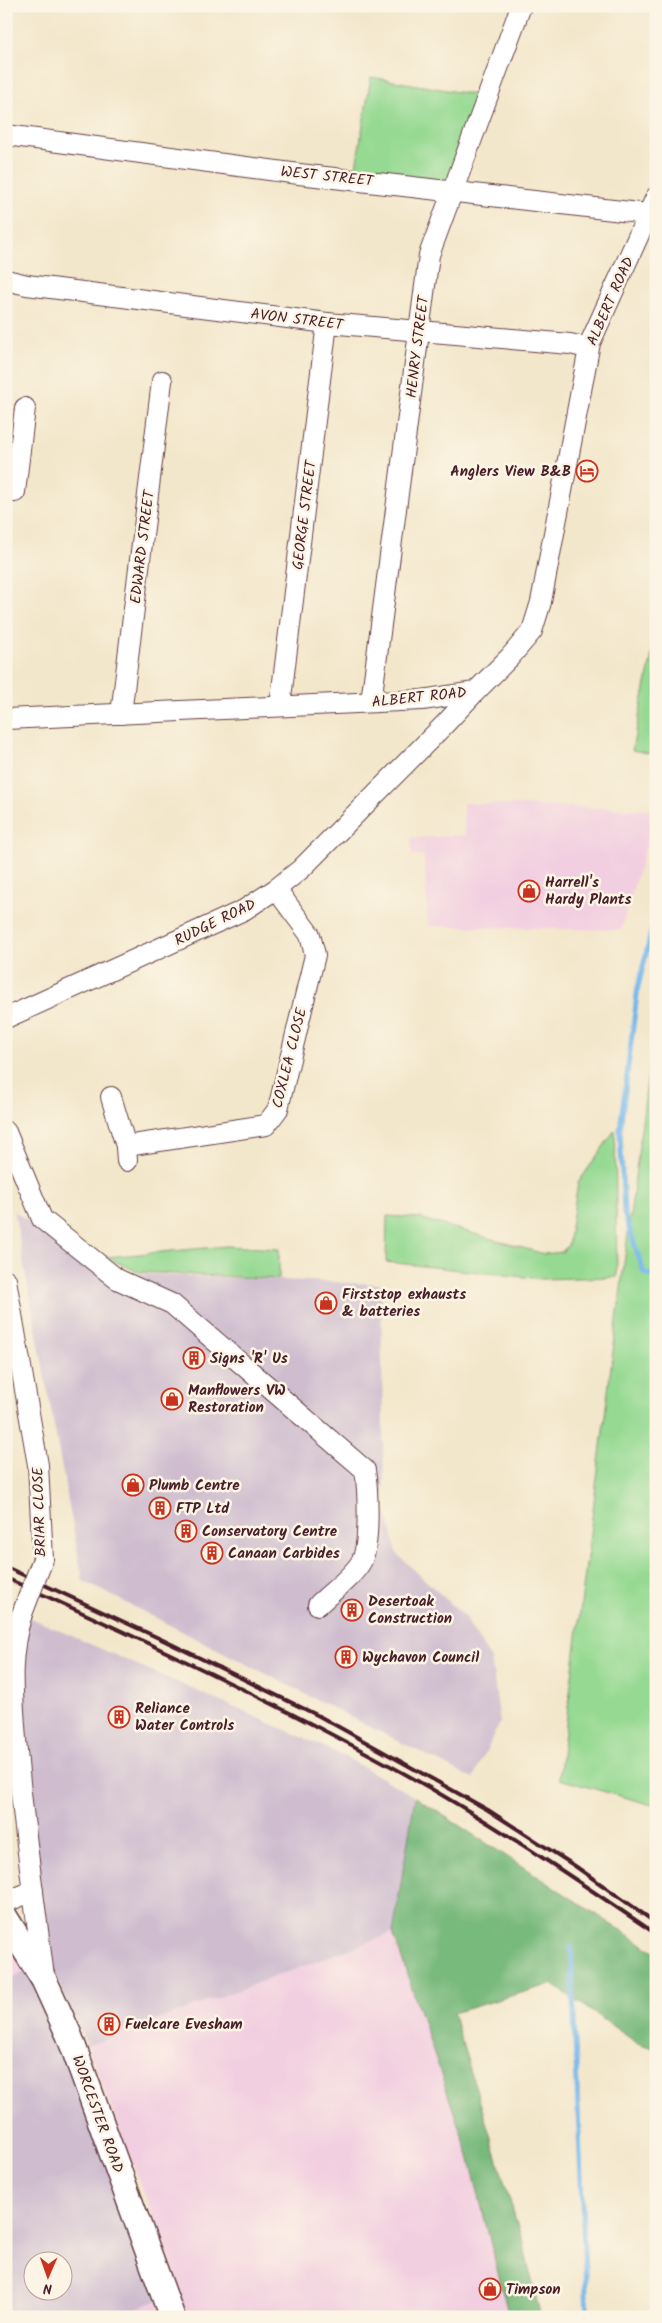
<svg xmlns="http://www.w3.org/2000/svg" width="662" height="2323" font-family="Kalam,sans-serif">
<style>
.built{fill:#f2cfe0}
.industrial{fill:#cfbdcf;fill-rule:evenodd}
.green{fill:#95d992;stroke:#707c5e}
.forest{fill:#78b97c;stroke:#616c54}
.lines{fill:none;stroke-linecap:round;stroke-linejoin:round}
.stream{stroke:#76b8eb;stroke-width:5}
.minor-casing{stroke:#633d43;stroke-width:22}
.major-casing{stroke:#633d43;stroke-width:28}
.minor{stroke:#fff;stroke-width:20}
.major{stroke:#fff;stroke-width:25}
.rail{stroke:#4a1f2b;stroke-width:4}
.minor-bridge-casing{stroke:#633d43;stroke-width:22;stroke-linecap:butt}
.minor-bridge{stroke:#fff;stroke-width:20}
.labels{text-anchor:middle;stroke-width:5;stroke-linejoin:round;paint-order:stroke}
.street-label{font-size:15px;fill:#4a1f2b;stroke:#fcf5e5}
.poi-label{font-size:15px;font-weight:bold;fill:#4a1f2b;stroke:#fcf5e5;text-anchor:start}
</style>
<rect width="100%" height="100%" fill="#fcf5e5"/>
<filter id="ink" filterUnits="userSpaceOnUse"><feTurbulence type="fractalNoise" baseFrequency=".02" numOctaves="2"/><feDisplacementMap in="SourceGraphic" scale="10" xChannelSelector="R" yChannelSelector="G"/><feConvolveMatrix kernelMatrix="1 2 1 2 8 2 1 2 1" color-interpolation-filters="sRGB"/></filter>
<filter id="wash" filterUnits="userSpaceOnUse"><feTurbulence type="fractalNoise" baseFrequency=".0096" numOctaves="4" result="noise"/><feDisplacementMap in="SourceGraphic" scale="20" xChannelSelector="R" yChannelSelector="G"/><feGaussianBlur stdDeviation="1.12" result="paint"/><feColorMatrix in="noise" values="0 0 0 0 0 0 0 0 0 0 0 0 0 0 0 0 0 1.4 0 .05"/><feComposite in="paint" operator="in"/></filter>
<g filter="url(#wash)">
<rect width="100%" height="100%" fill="#f3e7cb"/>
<!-- built -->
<g class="built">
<polygon points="463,803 656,810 621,930 428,926 424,855 412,855 411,838 465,835"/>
<polygon points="6,1928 33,1969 6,1979"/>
<polygon points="393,1933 469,2156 509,2317 113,2317 182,2292 87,2046"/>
</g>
<!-- industrial -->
<g class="industrial">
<polygon points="14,1211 127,1288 139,1274 381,1284 384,1500 397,1554 463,1615 491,1659 500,1722 473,1779 83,1581"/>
<polygon points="6,1607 340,1754 415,1797 393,1933 87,2046 32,1923 18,1788 6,1772"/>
<path d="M33 1969 162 2299 113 2317H6V1979ZM32 2260H62V2290H32Z"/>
</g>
<!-- green -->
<g class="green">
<polygon points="371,77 487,97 452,191 354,179"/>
<polygon points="656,636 656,755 632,750"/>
<polygon points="656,1011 656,1806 559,1779"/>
<polygon points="615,1130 617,1277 542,1279 386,1262 387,1216 419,1218 544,1254 562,1252 568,1245 578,1183"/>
<polygon points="227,1246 279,1249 279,1279 138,1272 106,1257"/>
</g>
<!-- forest -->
<polygon class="forest" points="415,1797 656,1953 656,2049 637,2043 552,1984 453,2013 522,2240 541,2317 509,2317 469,2156 393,1933"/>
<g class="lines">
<!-- stream -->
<g class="stream">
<polyline points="656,913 638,987 620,1130 624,1213 644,1273 656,1276"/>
<polyline points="571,1947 587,2317"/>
</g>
</g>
</g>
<g filter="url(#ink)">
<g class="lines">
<!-- minor casing -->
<g class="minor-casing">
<g id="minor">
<polyline points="6,135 299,174 648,214"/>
<polyline points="6,280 27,285 327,323 570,344 588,348"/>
<polyline points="6,491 15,492 25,408"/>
<polyline points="371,702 429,255 521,6"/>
<polyline points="280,706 327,323"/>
<polyline points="121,714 162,381"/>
<polyline points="6,719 422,700 475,692 510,657 532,631 541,602 590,343 656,197"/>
<polyline points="6,1018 244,910 276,889 301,869 444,725 475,692"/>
<polyline points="111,1097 126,1146 127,1161"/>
<path d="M6 1132 42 1219 117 1279 172 1304 365 1470C368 1490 370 1543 362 1560 356 1574 330 1593 318 1605"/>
<polyline points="126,1146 266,1125 278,1109 315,955 310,935 276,889"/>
<polyline points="6,1280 38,1465 43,1559"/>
<path d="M22 1614C8 1657 13 1695 16 1739 22 1818 34 1897 44 1977"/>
<polyline points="6,1902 33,1891"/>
</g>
</g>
<!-- major casing -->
<g class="major-casing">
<polyline id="major" points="6,1919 44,1980 69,2035 172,2317"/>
</g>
<!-- minor -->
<use href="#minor" class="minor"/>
<!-- major -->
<use href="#major" class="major"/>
<!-- rail -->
<g class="rail">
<polyline points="6,1567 165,1641 319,1716 488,1810 575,1866 656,1923"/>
<path d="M6 1578C142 1639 277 1703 407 1775 493 1823 575 1879 656 1934"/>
</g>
<!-- minor-bridge casing -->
<g class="minor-bridge-casing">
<polyline id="minor-bridge" points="22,1614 43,1559"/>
</g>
<!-- minor-bridge -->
<use href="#minor-bridge" class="minor-bridge"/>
</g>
</g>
<!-- icons -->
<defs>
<g id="hotel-ring" transform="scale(1.125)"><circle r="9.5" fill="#fcf5e5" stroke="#c8321e" stroke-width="1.5"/><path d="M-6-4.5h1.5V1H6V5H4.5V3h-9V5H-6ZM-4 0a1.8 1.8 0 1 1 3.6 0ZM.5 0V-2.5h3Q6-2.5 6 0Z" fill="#c8321e"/></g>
<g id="shop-ring" transform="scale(1.125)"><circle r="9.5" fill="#fcf5e5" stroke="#c8321e" stroke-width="1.5"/><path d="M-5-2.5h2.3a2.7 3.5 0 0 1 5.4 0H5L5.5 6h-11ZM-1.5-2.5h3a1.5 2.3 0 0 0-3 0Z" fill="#c8321e"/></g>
<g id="building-ring" transform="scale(1.125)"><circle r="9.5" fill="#fcf5e5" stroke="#c8321e" stroke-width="1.5"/><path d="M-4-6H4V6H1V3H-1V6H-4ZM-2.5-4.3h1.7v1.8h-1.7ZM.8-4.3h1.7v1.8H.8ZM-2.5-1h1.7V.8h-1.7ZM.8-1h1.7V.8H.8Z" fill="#c8321e"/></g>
</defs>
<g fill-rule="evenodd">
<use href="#hotel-ring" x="587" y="471"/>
<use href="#shop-ring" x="529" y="891"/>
<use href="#shop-ring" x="326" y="1303"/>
<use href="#building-ring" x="194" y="1358"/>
<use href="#shop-ring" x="172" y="1399"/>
<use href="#shop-ring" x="133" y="1485"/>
<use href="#building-ring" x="160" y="1508"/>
<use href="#building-ring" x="186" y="1531"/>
<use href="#building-ring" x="212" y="1553"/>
<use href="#building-ring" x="352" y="1610"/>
<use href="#building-ring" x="346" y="1657"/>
<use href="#building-ring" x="119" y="1717"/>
<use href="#building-ring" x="109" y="2024"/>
<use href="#shop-ring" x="490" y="2289"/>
</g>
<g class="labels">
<!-- street labels -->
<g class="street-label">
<text transform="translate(327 176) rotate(6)" y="5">WEST STREET</text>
<text transform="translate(610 301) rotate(-66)" y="5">ALBERT ROAD</text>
<text transform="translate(297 319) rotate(7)" y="5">AVON STREET</text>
<text transform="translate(417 347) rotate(-83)" y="5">HENRY STREET</text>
<text transform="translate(304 515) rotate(-83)" y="5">GEORGE STREET</text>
<text transform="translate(142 547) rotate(-83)" y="5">EDWARD STREET</text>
<text transform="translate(419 697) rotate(-6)" y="5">ALBERT ROAD</text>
<text transform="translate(215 922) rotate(-26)" y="5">RUDGE ROAD</text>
<text transform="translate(289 1058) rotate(-76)" y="5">COXLEA CLOSE</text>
<text transform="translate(39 1512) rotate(-92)" y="5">BRIAR CLOSE</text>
<text transform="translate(98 2114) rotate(70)" y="5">WORCESTER ROAD</text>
</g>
<!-- poi labels -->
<g class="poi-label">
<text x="571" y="476" text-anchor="end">Anglers View B&amp;B</text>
<text x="545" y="887">Harrell's<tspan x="545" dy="17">Hardy Plants</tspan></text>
<text x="342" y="1299">Firststop exhausts<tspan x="342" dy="17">&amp; batteries</tspan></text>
<text x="210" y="1363">Signs 'R' Us</text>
<text x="188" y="1395">Manflowers VW<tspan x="188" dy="17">Restoration</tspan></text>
<text x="149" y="1490">Plumb Centre</text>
<text x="176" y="1513">FTP Ltd</text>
<text x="202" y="1536">Conservatory Centre</text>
<text x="228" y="1558">Canaan Carbides</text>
<text x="368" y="1606">Desertoak<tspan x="368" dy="17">Construction</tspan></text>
<text x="362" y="1662">Wychavon Council</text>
<text x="135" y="1713">Reliance<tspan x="135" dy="17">Water Controls</tspan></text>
<text x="125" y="2029">Fuelcare Evesham</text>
<text x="506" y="2294">Timpson</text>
</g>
</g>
<!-- margin -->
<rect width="662" height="2323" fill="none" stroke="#fcf5e5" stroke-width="25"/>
<!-- north arrow -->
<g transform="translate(48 2276) rotate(182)"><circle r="24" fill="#fcf5e5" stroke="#b59f9b"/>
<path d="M0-4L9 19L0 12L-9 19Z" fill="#c8321e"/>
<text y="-8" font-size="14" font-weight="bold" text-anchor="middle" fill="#4a1f2b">N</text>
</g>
</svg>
